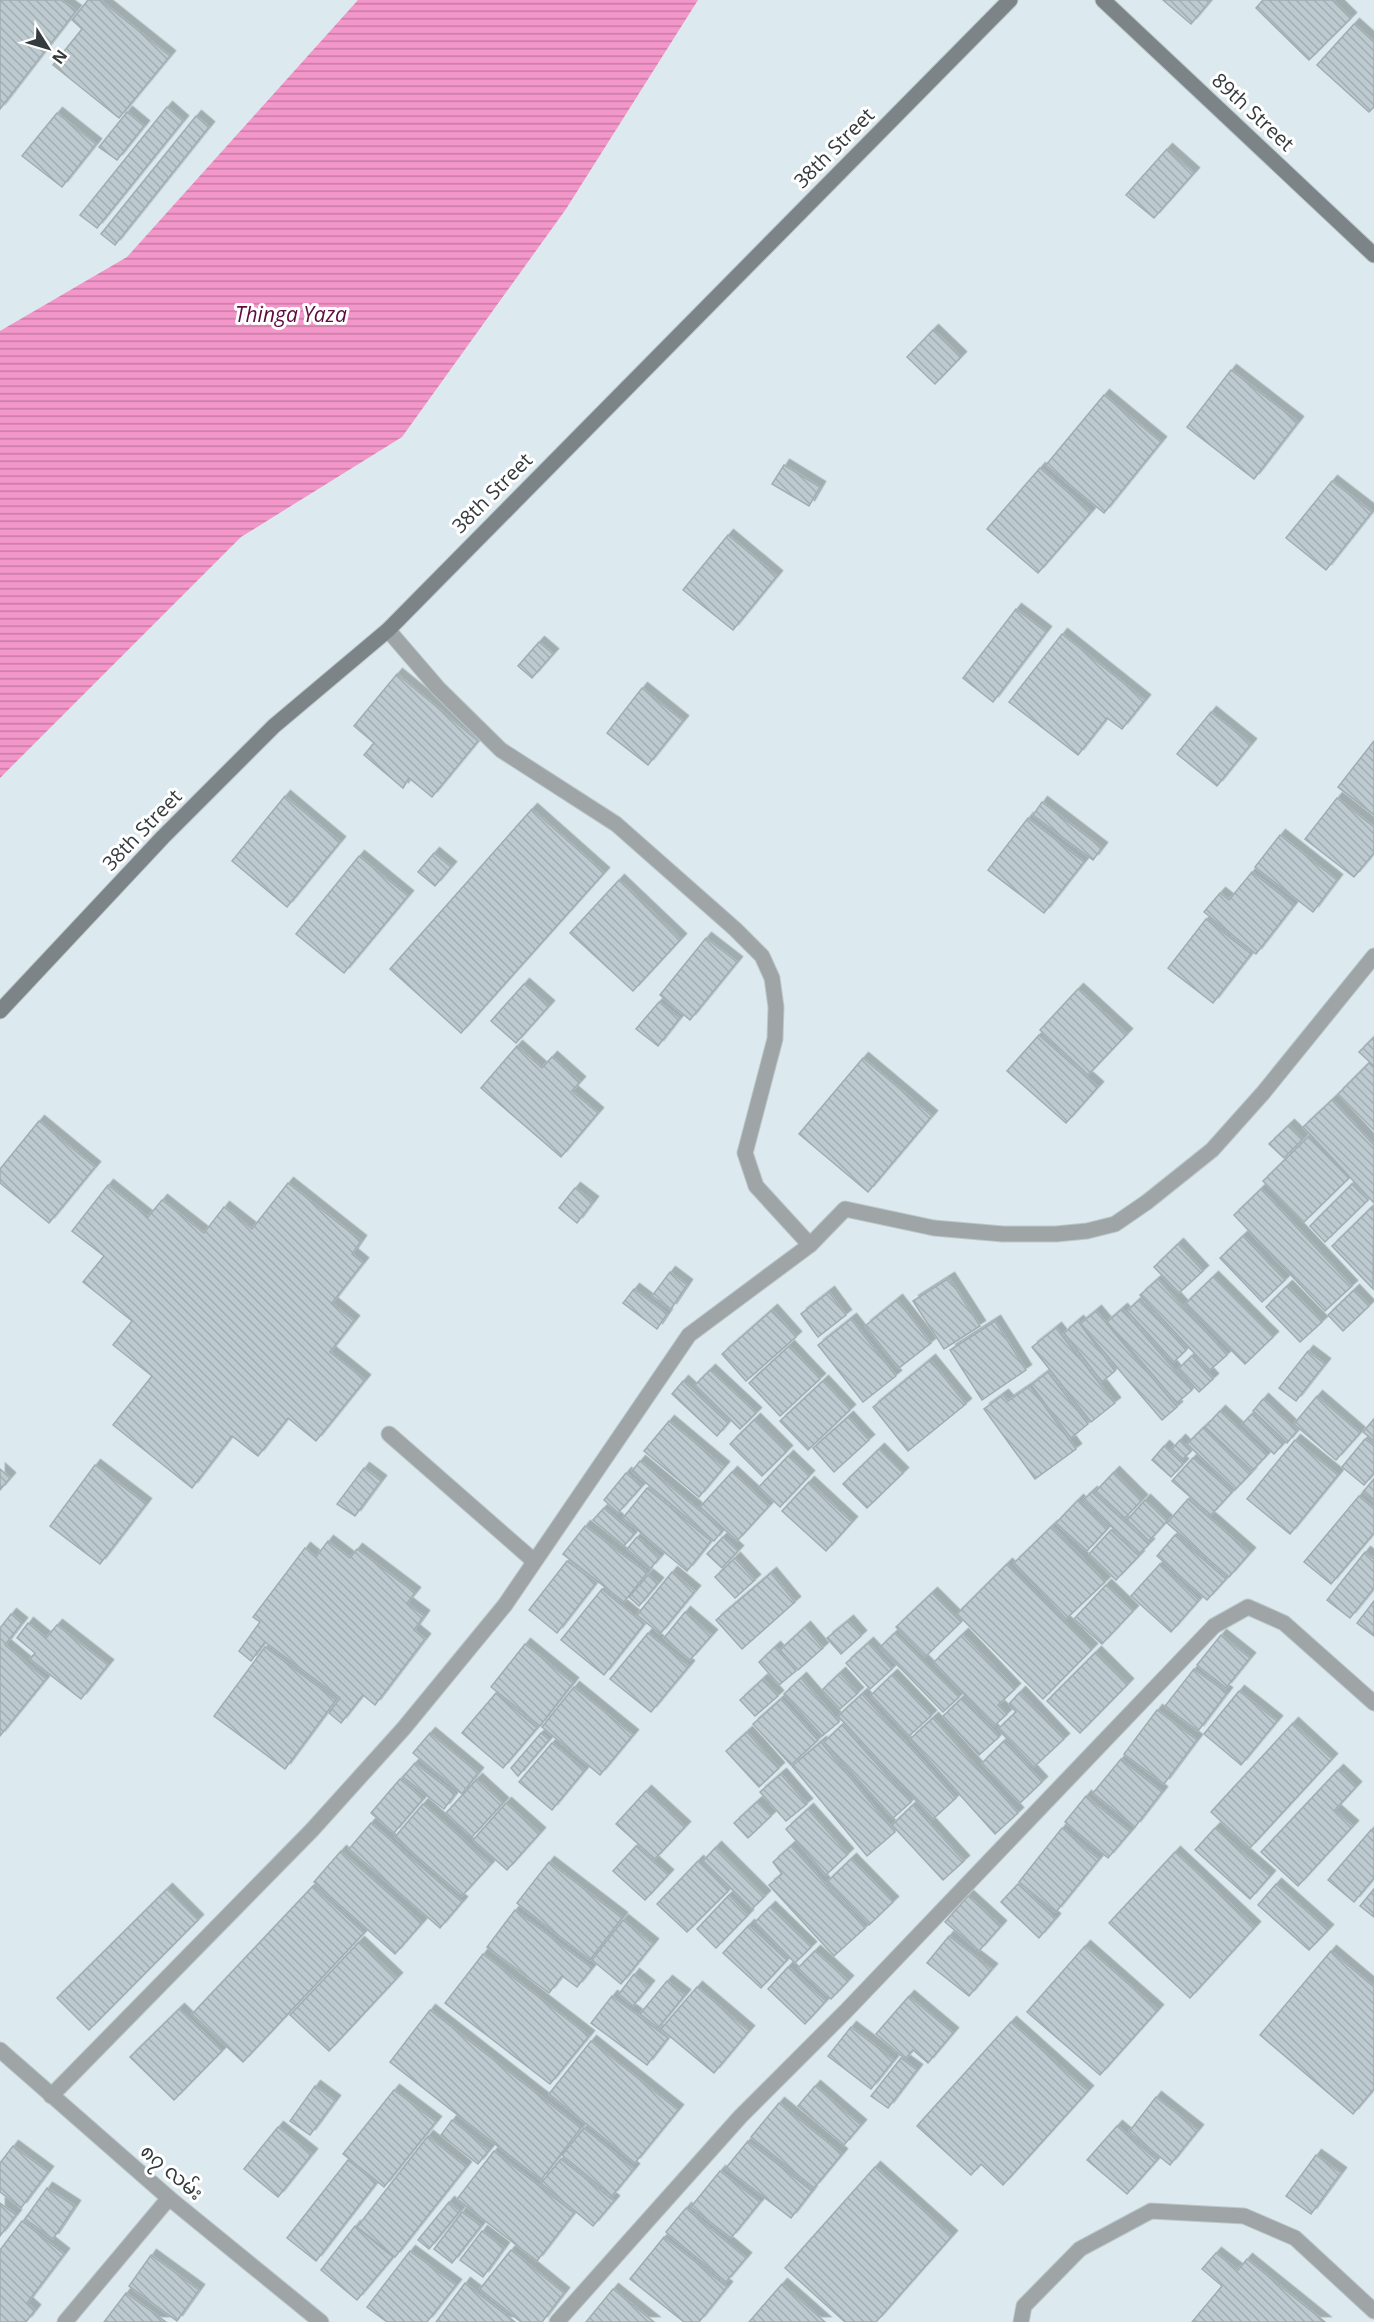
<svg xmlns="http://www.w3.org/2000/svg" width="1374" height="2322" font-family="'Open Sans','Noto Sans Myanmar',sans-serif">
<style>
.water{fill:url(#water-rules)}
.building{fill:url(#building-back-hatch);stroke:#a0adb2;stroke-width:1.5;filter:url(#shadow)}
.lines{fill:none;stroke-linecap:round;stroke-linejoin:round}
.lane-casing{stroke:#bbc7cb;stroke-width:17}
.street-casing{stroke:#bbc7cb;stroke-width:17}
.secondary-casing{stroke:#bbc7cb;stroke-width:17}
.lane{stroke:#9fa5a7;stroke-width:15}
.street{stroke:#9fa5a7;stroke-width:15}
.secondary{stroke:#7c8488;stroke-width:15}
.labels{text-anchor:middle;stroke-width:6;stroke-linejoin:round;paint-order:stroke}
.street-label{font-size:20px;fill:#353b3d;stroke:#fff}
.water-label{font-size:21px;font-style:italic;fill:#5d0b42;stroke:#fff}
</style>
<defs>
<pattern id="water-rules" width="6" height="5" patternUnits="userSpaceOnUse" patternTransform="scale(1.5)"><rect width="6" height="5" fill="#f396ca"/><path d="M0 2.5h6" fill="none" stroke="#c67ca5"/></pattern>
<pattern id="building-back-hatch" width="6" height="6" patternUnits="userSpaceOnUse" patternTransform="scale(1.5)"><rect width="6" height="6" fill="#bdcacf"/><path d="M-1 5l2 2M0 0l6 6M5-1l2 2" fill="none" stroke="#a3aeb3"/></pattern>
<filter id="shadow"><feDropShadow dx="5.5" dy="-5.5" stdDeviation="0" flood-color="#0004"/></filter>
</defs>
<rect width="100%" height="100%" fill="#dceaef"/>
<!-- water -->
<polygon class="water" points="358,0 698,0 566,209 402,437 241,537 0,778 0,331 127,257"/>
<!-- building -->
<g class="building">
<polygon points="0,0 61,0 76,11 0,109"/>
<polygon points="88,0 100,0 170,56 119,118 53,65 82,29 72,20"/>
<polygon points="1163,0 1211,0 1191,24"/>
<polygon points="1263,0 1333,0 1351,18 1309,60 1256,8"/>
<polygon points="1354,24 1374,42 1374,107 1369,112 1317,65"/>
<polygon points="167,107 183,121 97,228 80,215"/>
<polygon points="127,112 144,126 117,160 99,147"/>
<polygon points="57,113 96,144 62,187 22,156"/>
<polygon points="196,116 209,127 115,245 101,234"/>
<polygon points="1167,149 1194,173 1154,218 1126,195"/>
<polygon points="933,330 961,357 935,384 907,357"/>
<polygon points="1231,370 1298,422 1254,479 1187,427"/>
<polygon points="1104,395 1161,442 1104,513 1046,465"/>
<polygon points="784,465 820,487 809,506 772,484"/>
<polygon points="1040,468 1091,512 1038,573 987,529"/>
<polygon points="1332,481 1372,512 1326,570 1286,538"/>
<polygon points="728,535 777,576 733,630 683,590"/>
<polygon points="1016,609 1046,632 993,702 963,678"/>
<polygon points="1062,634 1145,700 1122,729 1107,718 1078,755 1009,702"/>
<polygon points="539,642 553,654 532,678 518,666"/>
<polygon points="397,674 478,741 432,797 409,778 403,788 364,755 374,743 354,726"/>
<polygon points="642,688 683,721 648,765 607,733"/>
<polygon points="1211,712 1251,744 1217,786 1177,754"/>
<polygon points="1374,741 1374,815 1338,787"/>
<polygon points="285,796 340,842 287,907 232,861"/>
<polygon points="1337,798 1374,827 1374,853 1354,877 1305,839"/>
<polygon points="1042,802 1102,848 1093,860 1033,815"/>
<polygon points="532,809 604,873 461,1033 390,969"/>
<polygon points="1028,818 1084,862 1044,913 988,870"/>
<polygon points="1280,835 1337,880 1313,912 1255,867"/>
<polygon points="434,853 451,867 435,886 418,872"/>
<polygon points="359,856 408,896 344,973 296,934"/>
<polygon points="1252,872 1294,905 1256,954 1204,912 1220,893 1229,900"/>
<polygon points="619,880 681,939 633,991 570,933"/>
<polygon points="1206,919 1251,954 1213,1003 1168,968"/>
<polygon points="706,938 737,962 690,1020 660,995"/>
<polygon points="524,984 549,1006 516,1043 491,1021"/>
<polygon points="1078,989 1127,1034 1088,1075 1040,1030"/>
<polygon points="659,1002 680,1018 658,1046 636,1029"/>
<polygon points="1039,1035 1098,1087 1066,1123 1007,1071"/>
<polygon points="1374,1037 1374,1066 1359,1052"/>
<polygon points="517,1046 542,1068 552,1057 580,1082 572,1091 598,1113 561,1157 481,1088"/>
<polygon points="863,1058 932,1116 868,1192 799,1134"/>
<polygon points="1369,1063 1374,1067 1374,1130 1338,1094"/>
<polygon points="1332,1100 1374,1145 1374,1203 1303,1127"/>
<polygon points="39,1121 95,1167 49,1223 0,1183 0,1169"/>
<polygon points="1289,1125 1303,1139 1284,1158 1269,1144"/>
<polygon points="1309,1136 1349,1178 1304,1222 1263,1181"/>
<polygon points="288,1183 361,1241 352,1254 363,1263 332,1303 354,1321 330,1352 365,1380 316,1441 288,1418 258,1456 232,1436 192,1488 113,1425 152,1376 113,1345 132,1321 83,1282 104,1256 72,1231 108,1185 148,1217 162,1200 204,1233 224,1207 252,1229"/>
<polygon points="1352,1184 1368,1200 1325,1242 1310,1226"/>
<polygon points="575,1188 593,1202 577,1223 559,1208"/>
<polygon points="1261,1189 1352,1286 1325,1311 1234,1215"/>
<polygon points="1372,1207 1374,1210 1373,1289 1332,1246"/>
<polygon points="1243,1236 1285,1280 1262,1302 1220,1258"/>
<polygon points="1178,1244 1203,1271 1179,1293 1154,1267"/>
<polygon points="670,1272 687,1285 671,1309 652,1296"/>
<polygon points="1213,1277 1273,1337 1245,1364 1185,1304"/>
<polygon points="949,1278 980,1326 944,1349 913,1301"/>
<polygon points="1158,1279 1227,1355 1210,1370 1140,1295"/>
<polygon points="1287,1286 1322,1322 1300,1342 1266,1307"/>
<polygon points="634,1289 667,1314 657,1329 623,1303"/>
<polygon points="1354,1290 1369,1306 1343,1331 1328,1315"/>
<polygon points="829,1292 846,1315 818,1337 801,1314"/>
<polygon points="1140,1299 1186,1350 1174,1362 1127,1311"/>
<polygon points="897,1300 931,1343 899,1368 865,1326"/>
<polygon points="1122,1309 1192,1390 1177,1403 1107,1322"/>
<polygon points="772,1310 796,1337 746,1381 722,1354"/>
<polygon points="1096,1311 1177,1407 1162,1420 1080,1324"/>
<polygon points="851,1319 896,1376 863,1402 818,1345"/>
<polygon points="995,1321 1026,1370 982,1400 950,1350"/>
<polygon points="1078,1321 1115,1371 1102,1382 1064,1333"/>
<polygon points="1056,1328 1115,1403 1091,1422 1032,1347"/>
<polygon points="789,1346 820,1379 780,1416 749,1383"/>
<polygon points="1308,1351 1325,1364 1296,1401 1279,1388"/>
<polygon points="1192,1356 1213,1379 1199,1392 1178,1369"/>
<polygon points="930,1360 966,1404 908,1451 873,1407"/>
<polygon points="710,1370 756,1413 740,1429 695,1385"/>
<polygon points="1048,1372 1088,1424 1071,1438 1031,1385"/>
<polygon points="683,1381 728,1423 717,1436 672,1394"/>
<polygon points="823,1381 850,1410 808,1450 780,1421"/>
<polygon points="1030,1386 1076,1449 1035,1479 984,1409 1003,1395 1008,1401"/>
<polygon points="1317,1396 1360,1433 1336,1460 1294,1424"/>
<polygon points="1263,1399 1297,1431 1287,1443 1253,1411"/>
<polygon points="1220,1411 1267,1455 1252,1471 1205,1427"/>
<polygon points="1252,1414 1283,1444 1274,1454 1242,1424"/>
<polygon points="848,1417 869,1440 834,1472 813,1448"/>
<polygon points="755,1419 787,1451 762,1476 730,1444"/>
<polygon points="1374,1419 1374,1441 1363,1432"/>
<polygon points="669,1421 724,1467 699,1497 644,1451"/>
<polygon points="1204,1427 1251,1473 1235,1490 1187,1444"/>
<polygon points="1365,1439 1374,1446 1374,1473 1364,1485 1342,1467"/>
<polygon points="1180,1440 1191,1451 1183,1459 1172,1449"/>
<polygon points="1295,1440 1338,1475 1290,1534 1247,1499"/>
<polygon points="1164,1446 1183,1464 1171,1477 1152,1460"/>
<polygon points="879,1449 903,1473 867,1508 843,1484"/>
<polygon points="788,1456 809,1476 780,1507 759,1487"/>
<polygon points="1193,1458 1232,1492 1211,1515 1172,1481"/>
<polygon points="640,1461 723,1530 714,1541 632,1471"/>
<polygon points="95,1465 146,1504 100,1564 50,1526"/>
<polygon points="364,1468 381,1481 355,1516 337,1504"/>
<polygon points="0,1469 10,1478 0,1490"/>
<polygon points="732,1472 769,1506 737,1541 700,1507"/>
<polygon points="1114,1472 1142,1500 1125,1518 1096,1491"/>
<polygon points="626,1473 642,1486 618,1513 604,1500"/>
<polygon points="1374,1479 1374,1501 1363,1492"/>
<polygon points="809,1482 852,1522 826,1551 782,1511"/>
<polygon points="647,1488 711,1541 687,1571 623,1518"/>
<polygon points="1092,1492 1149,1544 1140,1553 1083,1500"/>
<polygon points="1359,1496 1374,1509 1374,1533 1331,1584 1304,1562"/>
<polygon points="1188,1499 1250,1553 1229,1577 1167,1523"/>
<polygon points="1078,1500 1108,1528 1087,1551 1056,1523"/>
<polygon points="1145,1500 1167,1521 1149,1541 1127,1520"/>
<polygon points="604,1508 634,1534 624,1546 593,1520"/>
<polygon points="585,1526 647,1573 624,1602 563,1554"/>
<polygon points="1052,1526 1105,1582 1066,1619 1014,1563"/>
<polygon points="1111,1530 1139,1556 1116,1580 1089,1554"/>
<polygon points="1175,1535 1226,1579 1207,1600 1157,1556"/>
<polygon points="637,1537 660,1557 650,1569 627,1549"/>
<polygon points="723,1537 738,1551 722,1568 707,1554"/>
<polygon points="328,1541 350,1558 357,1549 415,1593 407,1603 424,1616 414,1630 425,1639 375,1705 363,1695 341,1723 329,1713 340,1698 265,1642 251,1661 239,1651 260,1622 253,1617 305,1548 316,1557"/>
<polygon points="1365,1552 1374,1559 1374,1588 1350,1618 1327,1600"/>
<polygon points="735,1558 755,1580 735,1598 715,1577"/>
<polygon points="567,1561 596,1583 557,1633 529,1610"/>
<polygon points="1007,1564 1092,1649 1043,1699 957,1614"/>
<polygon points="1160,1564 1199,1600 1171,1632 1131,1596"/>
<polygon points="672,1572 695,1591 660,1634 637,1615"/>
<polygon points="771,1573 795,1602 742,1649 716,1620"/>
<polygon points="648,1575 658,1583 639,1606 629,1597"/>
<polygon points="1106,1585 1133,1611 1102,1644 1074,1619"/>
<polygon points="602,1589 644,1624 604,1675 561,1640"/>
<polygon points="932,1593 961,1622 925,1657 896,1627"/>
<polygon points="1374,1601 1374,1636 1357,1623"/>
<polygon points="685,1612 712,1635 690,1660 664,1638"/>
<polygon points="11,1614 22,1623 5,1645 46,1679 0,1736 0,1628"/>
<polygon points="848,1621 861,1636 841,1654 827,1638"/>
<polygon points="28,1623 46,1638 57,1625 108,1665 81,1699 30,1659 35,1653 17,1638"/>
<polygon points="805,1627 823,1648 798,1670 780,1650"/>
<polygon points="648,1633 689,1666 651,1712 610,1679"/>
<polygon points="895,1633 959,1697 943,1712 880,1647"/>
<polygon points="963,1634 1015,1689 998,1705 1007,1714 994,1726 934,1662"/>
<polygon points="1221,1635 1250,1658 1226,1688 1197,1665"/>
<polygon points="868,1643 892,1669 870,1689 846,1663"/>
<polygon points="525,1644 573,1683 540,1726 491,1687"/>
<polygon points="265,1647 336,1700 285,1769 214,1716"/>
<polygon points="775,1647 796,1671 779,1685 759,1662"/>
<polygon points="1096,1652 1128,1684 1080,1733 1047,1701"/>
<polygon points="1194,1669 1227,1693 1198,1731 1165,1706"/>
<polygon points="840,1673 858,1693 840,1709 822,1690"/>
<polygon points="892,1675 931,1716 909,1736 871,1695"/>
<polygon points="801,1678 839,1722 822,1736 784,1694"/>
<polygon points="763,1679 778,1696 755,1716 740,1700"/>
<polygon points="574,1687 633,1735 600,1775 542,1727"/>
<polygon points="1239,1691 1277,1721 1241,1765 1204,1734"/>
<polygon points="1020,1692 1064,1739 1034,1767 998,1729 1016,1712 1009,1704"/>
<polygon points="496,1693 537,1728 503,1768 462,1733"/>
<polygon points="862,1694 956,1798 933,1819 838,1716"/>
<polygon points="962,1698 999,1737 979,1755 943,1716"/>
<polygon points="781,1699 818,1740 791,1765 753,1724"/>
<polygon points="1157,1710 1197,1740 1164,1784 1124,1754"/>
<polygon points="933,1718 1018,1813 995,1834 910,1739"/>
<polygon points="1293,1723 1332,1759 1250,1848 1211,1812"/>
<polygon points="842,1725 911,1802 893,1818 824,1742"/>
<polygon points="747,1732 779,1768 759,1787 726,1751"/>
<polygon points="430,1733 478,1773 462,1794 413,1753"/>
<polygon points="541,1733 549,1740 518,1776 511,1768"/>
<polygon points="1004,1741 1042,1782 1020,1803 982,1763"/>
<polygon points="821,1742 895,1832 867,1856 792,1766"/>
<polygon points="552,1743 585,1770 552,1810 519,1782"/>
<polygon points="1121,1759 1162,1792 1135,1827 1093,1793"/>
<polygon points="415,1763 455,1794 444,1809 403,1777"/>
<polygon points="1338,1770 1356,1787 1335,1810 1353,1826 1298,1886 1261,1852"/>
<polygon points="781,1774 807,1804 786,1821 760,1792"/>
<polygon points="400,1779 423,1799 394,1833 371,1813"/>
<polygon points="477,1779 503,1803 472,1837 446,1813"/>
<polygon points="646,1791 685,1827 655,1859 616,1824"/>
<polygon points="1086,1796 1130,1832 1108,1858 1065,1822"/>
<polygon points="757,1802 771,1816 748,1838 734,1823"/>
<polygon points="506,1803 540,1833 507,1870 473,1840"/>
<polygon points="423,1804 491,1864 462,1896 395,1837"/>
<polygon points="913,1805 964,1861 943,1880 892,1825"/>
<polygon points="808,1809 848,1854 826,1875 786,1829"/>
<polygon points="371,1823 462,1902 440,1928 349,1849"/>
<polygon points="1062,1828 1099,1859 1056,1912 1019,1882"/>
<polygon points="1215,1828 1270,1876 1250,1899 1195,1850"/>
<polygon points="1371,1830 1374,1832 1374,1878 1354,1902 1328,1880"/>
<polygon points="636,1846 668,1875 645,1900 613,1871"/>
<polygon points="791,1846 865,1928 834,1956 769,1885 782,1874 773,1862"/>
<polygon points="716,1847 765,1896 752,1909 703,1861"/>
<polygon points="341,1851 422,1923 395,1954 314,1882"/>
<polygon points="1175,1852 1255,1927 1190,1998 1109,1923"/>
<polygon points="851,1859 893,1902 869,1925 827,1882"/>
<polygon points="698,1861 728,1891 687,1932 657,1904"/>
<polygon points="549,1862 622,1918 590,1960 517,1903"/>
<polygon points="1018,1884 1055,1919 1039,1938 1001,1902"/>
<polygon points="1276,1884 1328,1930 1309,1950 1258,1905"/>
<polygon points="313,1886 364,1933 243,2062 192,2014"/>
<polygon points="167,1889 198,1920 89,2030 57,1998"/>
<polygon points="1374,1889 1374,1917 1360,1906"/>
<polygon points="729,1895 748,1915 716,1948 697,1929"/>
<polygon points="968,1896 1001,1926 979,1951 945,1922"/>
<polygon points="770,1907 811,1947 795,1963 755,1922"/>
<polygon points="515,1910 592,1968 577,1987 562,1976 549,1993 487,1947"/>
<polygon points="623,1920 653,1944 621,1984 592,1960"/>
<polygon points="749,1925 787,1960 761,1988 723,1953"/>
<polygon points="949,1936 992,1969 969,1996 927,1963"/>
<polygon points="359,1942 397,1978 329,2051 290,2015"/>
<polygon points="1085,1946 1158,2010 1100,2075 1027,2012"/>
<polygon points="815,1951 848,1981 831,1999 798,1968"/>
<polygon points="1331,1951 1374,1987 1374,2089 1353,2114 1260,2035"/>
<polygon points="483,1954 589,2036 550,2084 445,2003"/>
<polygon points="788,1967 826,2001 805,2024 768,1989"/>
<polygon points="634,1974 649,1986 633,2006 619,1994"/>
<polygon points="667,1981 685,1995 658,2028 640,2014"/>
<polygon points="697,1987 749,2031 714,2073 661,2029"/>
<polygon points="612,1996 668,2038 647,2065 591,2023"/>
<polygon points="909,1996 953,2033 928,2063 913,2050 905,2059 876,2034"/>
<polygon points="179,2009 222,2051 174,2100 130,2057"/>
<polygon points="430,2010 581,2128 541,2180 390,2062"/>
<polygon points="1011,2022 1088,2091 1003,2185 981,2164 971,2175 917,2126"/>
<polygon points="851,2027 894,2060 871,2089 828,2056"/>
<polygon points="591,2041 678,2110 635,2163 549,2094"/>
<polygon points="901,2058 917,2070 888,2108 871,2096"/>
<polygon points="315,2086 335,2101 310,2135 290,2121"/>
<polygon points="815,2086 861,2125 844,2145 798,2106"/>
<polygon points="394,2090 436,2122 384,2187 343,2154"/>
<polygon points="1156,2097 1198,2130 1170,2165 1129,2132"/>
<polygon points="779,2103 842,2154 814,2188 751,2137"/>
<polygon points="452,2120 489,2150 478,2164 441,2135"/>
<polygon points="1117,2126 1157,2160 1127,2194 1087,2160"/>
<polygon points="278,2127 312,2154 278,2197 244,2169"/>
<polygon points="584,2128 634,2169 612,2196 562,2155"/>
<polygon points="428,2136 466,2167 395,2257 357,2227"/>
<polygon points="748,2141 812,2191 791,2218 726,2168"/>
<polygon points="13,2146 48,2172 21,2208 0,2192 0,2163"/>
<polygon points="494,2151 574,2213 537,2261 457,2199"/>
<polygon points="1316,2155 1341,2173 1311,2214 1286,2196"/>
<polygon points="561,2159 614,2201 593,2226 541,2183"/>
<polygon points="348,2160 376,2183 316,2261 287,2238"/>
<polygon points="875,2167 952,2236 876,2322 845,2322 785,2268"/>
<polygon points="720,2171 760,2202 731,2238 691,2207"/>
<polygon points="47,2188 75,2206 53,2239 25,2219"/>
<polygon points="449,2202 460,2211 429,2249 418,2240"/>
<polygon points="0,2203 16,2215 0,2236"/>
<polygon points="686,2208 746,2258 726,2282 666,2232"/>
<polygon points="462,2212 481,2226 452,2263 434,2249"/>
<polygon points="22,2221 64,2254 27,2303 35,2310 26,2322 0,2322 0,2250"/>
<polygon points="355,2226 393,2257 357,2300 321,2270"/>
<polygon points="482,2231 504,2248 483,2277 460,2260"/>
<polygon points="664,2237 727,2287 699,2322 684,2322 630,2279"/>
<polygon points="511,2250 564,2293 542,2322 521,2322 480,2289"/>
<polygon points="410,2251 456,2285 427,2322 387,2322 367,2307"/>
<polygon points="1216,2253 1238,2270 1247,2259 1325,2322 1192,2322 1222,2286 1202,2269"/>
<polygon points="151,2255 199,2290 177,2321 129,2286"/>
<polygon points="465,2283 515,2322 436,2322"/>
<polygon points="782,2284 825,2322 749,2322"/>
<polygon points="613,2289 654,2322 586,2322"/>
<polygon points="126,2293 166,2322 104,2322"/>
</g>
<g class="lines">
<!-- lane casing -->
<g class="lane-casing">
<g id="lane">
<polyline points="389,1434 534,1561"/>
<polyline points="1021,2322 1024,2306 1080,2249 1151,2211 1244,2216 1295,2238 1374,2311"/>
</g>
</g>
<!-- street casing -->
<g class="street-casing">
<g id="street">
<polyline points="388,630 438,688 501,750 616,824 735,929 762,956 772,978 776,1007 775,1039 745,1153 756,1186 810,1245 845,1209 934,1228 1003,1234 1056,1234 1087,1231 1115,1224 1147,1202 1212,1150 1263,1093 1374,956"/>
<polyline points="0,2050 169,2198 321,2322"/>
<polyline points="51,2096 312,1830 404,1728 505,1605 689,1335 810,1245"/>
<polyline points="65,2322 169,2198"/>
<polyline points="557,2322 740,2117 846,2011 1214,1626 1248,1607 1284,1623 1374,1703"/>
</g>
</g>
<!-- secondary casing -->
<g class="secondary-casing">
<g id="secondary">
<polyline points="1103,0 1374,255"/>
<polyline points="0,1011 163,837 274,726 388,630 1010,0"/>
</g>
</g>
<!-- lane -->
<use href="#lane" class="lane"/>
<!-- street -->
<use href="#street" class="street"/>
<!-- secondary -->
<use href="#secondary" class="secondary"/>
</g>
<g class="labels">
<!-- street labels -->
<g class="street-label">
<text transform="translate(1253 112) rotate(43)" y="7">89th Street</text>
<text transform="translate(834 148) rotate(-45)" y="7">38th Street</text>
<text transform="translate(492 493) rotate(-45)" y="7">38th Street</text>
<text transform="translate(142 830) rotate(-46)" y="7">38th Street</text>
<text transform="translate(172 2172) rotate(40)" y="7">၈၇ လမ်း</text>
</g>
<!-- water labels -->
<g class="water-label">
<text x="291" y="322">Thinga Yaza</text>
</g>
</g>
<!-- north arrow -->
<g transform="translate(48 48) rotate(127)" stroke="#ffffff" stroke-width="4.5" paint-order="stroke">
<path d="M0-4.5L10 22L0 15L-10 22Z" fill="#353b3d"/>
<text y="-9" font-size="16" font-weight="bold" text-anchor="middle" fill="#353b3d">N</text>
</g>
</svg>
